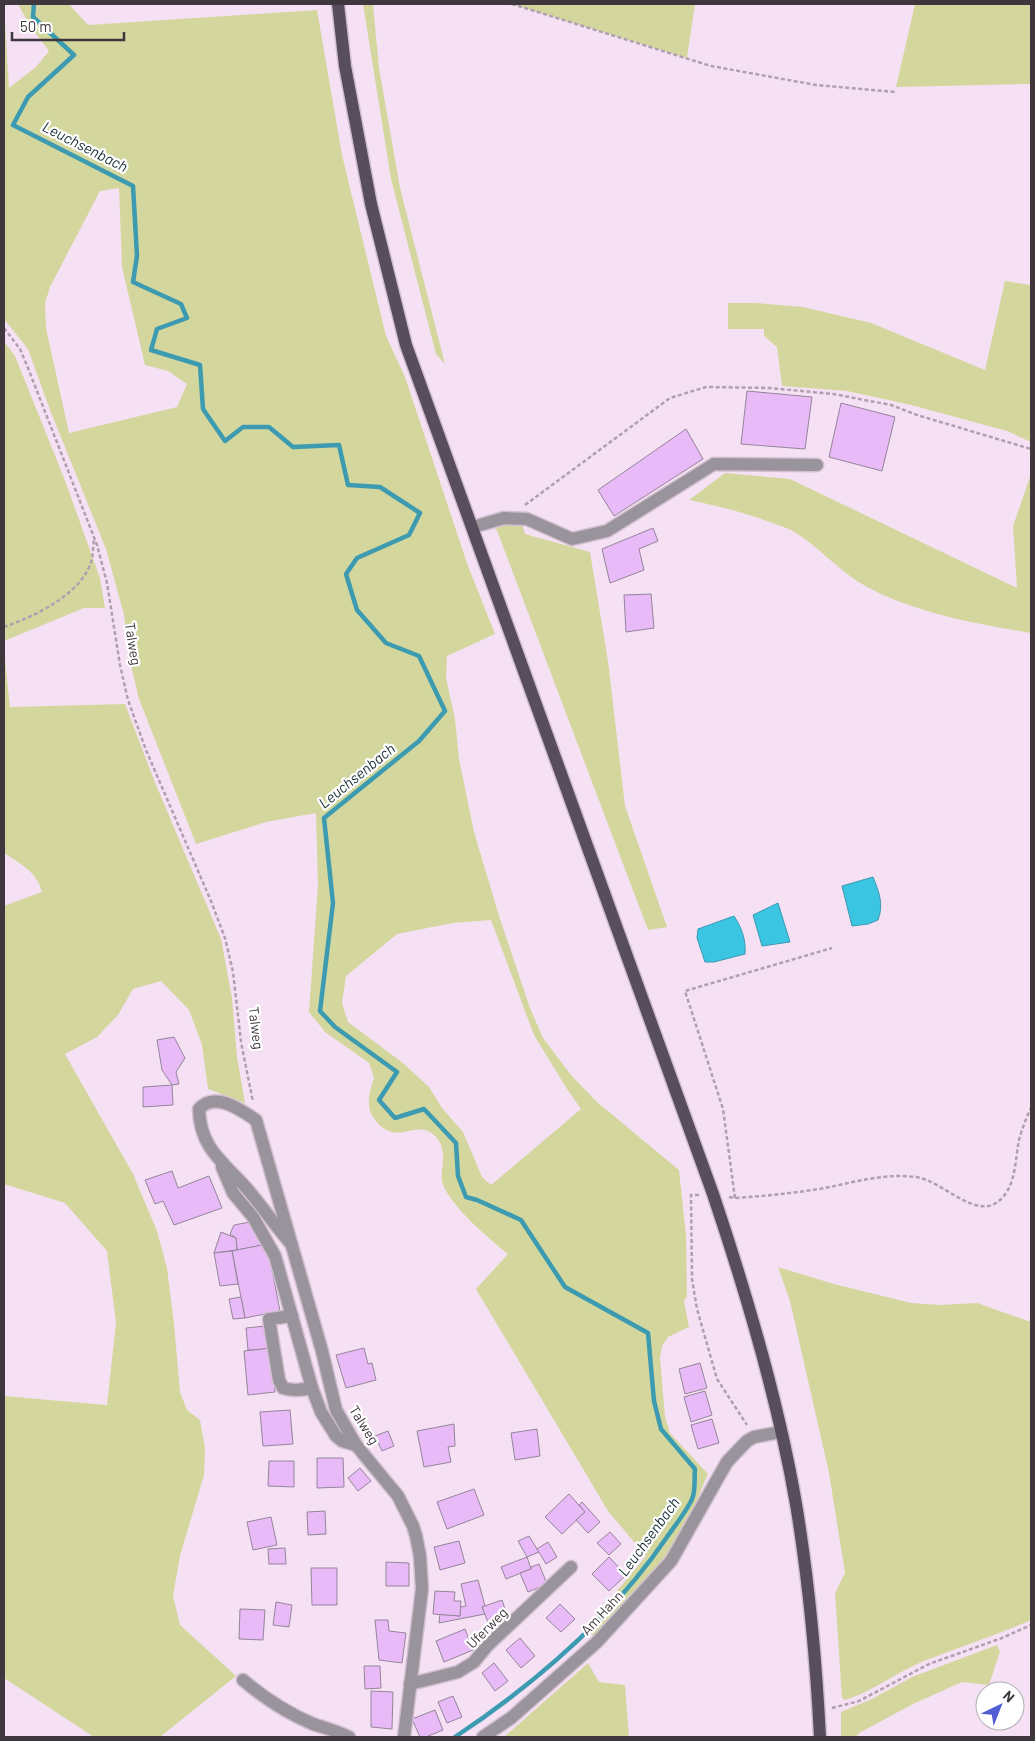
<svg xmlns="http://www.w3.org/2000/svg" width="1035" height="1741" font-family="Barlow,sans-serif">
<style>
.green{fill:#d3d79e;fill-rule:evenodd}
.water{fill:#3ac5e2;stroke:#3c9ab1}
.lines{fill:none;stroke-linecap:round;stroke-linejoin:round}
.stream{stroke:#3c9ab1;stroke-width:4.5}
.building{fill:#e8baf7;stroke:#948599}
.minor-casing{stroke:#d1bfd0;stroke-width:15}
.major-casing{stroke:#d1bfd0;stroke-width:15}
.path{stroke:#b0a0af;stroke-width:2.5;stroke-dasharray:4 2.5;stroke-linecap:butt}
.minor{stroke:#99939c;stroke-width:12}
.major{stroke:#584d5d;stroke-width:12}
.labels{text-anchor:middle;stroke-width:4.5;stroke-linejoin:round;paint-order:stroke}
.street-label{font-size:14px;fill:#3f373e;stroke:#fff}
.water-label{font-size:15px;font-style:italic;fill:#182f35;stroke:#fff}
</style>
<rect width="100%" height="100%" fill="#f6e1f4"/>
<!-- green -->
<g class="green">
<path d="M4 4 9 88 36 67 49 51 30 26 18 4H69L88 25 317 10 342 155 386 336 405 377 468 566 495 634 447 656 446 678 455 719 459 759 474 832 500 919 530 1008 543 1038 571 1075 597 1102 679 1170 686 1236 687 1296 684 1301 689 1327 668 1337 662 1346 660 1358 665 1417 670 1433 708 1474C700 1492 693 1513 683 1530 659 1569 626 1604 594 1637L586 1628 646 1556 608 1511 476 1289 508 1254C488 1238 453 1208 443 1185 438 1171 450 1153 436 1137 416 1116 398 1149 375 1120 365 1107 369 1093 374 1078L369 1063 325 1032 309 1012 318 885 316 813 266 822 196 844 139 699 128 653 124 615 106 549 50 410 28 349 4 319ZM119 188 122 267 145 365 168 371 187 384 177 407 69 433 46 328 45 303 50 287 100 191ZM491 920 534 1035 567 1089 581 1109 491 1185 482 1177 463 1132 442 1108 429 1087 403 1063 348 1022 342 1003 346 976 397 934 453 923Z"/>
<polygon points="363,4 373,4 379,68 400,188 445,364 436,354 391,179"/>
<polygon points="512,4 695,4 687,58"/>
<polygon points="915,4 1031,4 1031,84 896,87"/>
<polygon points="1005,281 1031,285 1031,442 1007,431 911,405 847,391 782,386 777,347 764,336 764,329 728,329 728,303 756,303 803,307 871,323 985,370"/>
<polygon points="4,341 15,356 64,478 100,578 105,608 84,608 4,641"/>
<path d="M725 473 790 479 1017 588 1013 526 1031 474V633C977 624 916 613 867 587 839 572 819 546 791 530 785 527 777 525 770 522 743 512 717 506 689 500Z"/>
<polygon points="508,523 522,524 525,534 590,552 608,661 625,806 667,927 648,930 496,528"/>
<path d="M4 650 10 707 125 704 154 780 221 939 232 998 237 1057 245 1103 208 1089 202 1045 189 1010 161 981 133 989 118 1015 97 1037 65 1054 133 1174 157 1231 167 1268 174 1324 180 1392 187 1410 200 1420 205 1448 204 1475 180 1556 173 1596 180 1625 236 1676 160 1737H94L4 1678V1396L107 1405 116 1323 107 1251 65 1203 4 1184V906L42 892C37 872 21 864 4 853Z"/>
<path d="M778 1267 834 1284 911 1303 940 1305 977 1303 1031 1322V1620C996 1635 960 1647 924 1661 897 1672 874 1691 845 1700L842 1698 835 1593 845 1573 829 1473 790 1301Z"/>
<polygon points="997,1645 1000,1651 989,1685 962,1682 913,1704 859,1733 856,1737 841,1737 841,1712 872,1699 912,1677"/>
<polygon points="588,1663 599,1682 625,1685 629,1737 504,1737"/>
</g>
<!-- water -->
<g class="water">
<path d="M873 877C879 892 884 904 878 920L868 924 852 926 842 886Z"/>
<polygon points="778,903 790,942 762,946 753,915"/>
<path d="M734 916C742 928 746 940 745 954L714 962H705L697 938 698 929Z"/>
</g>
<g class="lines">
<!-- stream -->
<path class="stream" d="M34 4 33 17 74 55 28 97 13 125 133 186 137 256 133 282 181 304 187 318 157 329 151 350 200 365 203 409 225 441 243 427H269L293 447 339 445 348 485 380 487 420 513 409 535 357 558 346 574 357 610 386 643 419 656 445 711 419 741 324 818 333 903 320 1011 335 1027 397 1072 379 1100 395 1118 424 1109 456 1143 458 1176 466 1197 477 1200 521 1220 565 1287 648 1333 654 1401 661 1429 695 1469C694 1477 696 1491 692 1499 688 1509 674 1527 667 1537 612 1618 536 1683 455 1737"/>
</g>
<!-- building -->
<g class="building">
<polygon points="747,391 812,397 805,449 741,444"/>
<polygon points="841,403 895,417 882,471 829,457"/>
<polygon points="686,429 703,459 614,516 598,490"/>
<polygon points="653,528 658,541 639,549 644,570 610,583 602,549"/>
<polygon points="651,594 654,628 626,632 624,595"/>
<polygon points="174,1037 185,1058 176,1072 179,1084 172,1085 162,1070 157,1040"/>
<polygon points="172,1085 173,1105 143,1107 143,1087"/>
<polygon points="172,1171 178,1188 209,1176 222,1208 174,1225 163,1201 155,1204 145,1180"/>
<polygon points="250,1222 264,1245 237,1250 236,1238 230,1234 234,1225"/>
<polygon points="221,1232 236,1238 237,1250 214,1253"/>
<polygon points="267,1244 280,1311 245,1318 232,1251"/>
<polygon points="232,1251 238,1284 220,1286 214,1253"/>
<polygon points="241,1297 245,1318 233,1319 229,1299"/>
<polygon points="266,1326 269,1349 248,1350 246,1328"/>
<polygon points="271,1348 275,1392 248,1395 244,1351"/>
<polygon points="364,1348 368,1364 372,1363 376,1380 346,1388 336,1355"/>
<polygon points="700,1363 707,1388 685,1394 679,1369"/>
<polygon points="705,1391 712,1415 691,1422 684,1397"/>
<polygon points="290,1410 293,1444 263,1446 260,1412"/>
<polygon points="712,1419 719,1443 698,1449 691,1425"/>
<polygon points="454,1424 455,1446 448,1447 451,1462 424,1467 417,1431"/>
<polygon points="537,1429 540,1456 515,1460 511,1433"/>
<polygon points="388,1431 394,1446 382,1451 375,1436"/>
<polygon points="317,1458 343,1458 344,1487 317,1488"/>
<polygon points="269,1461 294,1461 294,1487 268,1486"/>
<polygon points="360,1468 371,1481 358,1491 348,1478"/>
<polygon points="474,1489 484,1515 447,1529 437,1502"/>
<polygon points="569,1494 585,1512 562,1534 545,1517"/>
<polygon points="582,1502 600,1522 588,1533 576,1520 585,1512 579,1505"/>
<polygon points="325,1511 326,1534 308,1535 307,1512"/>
<polygon points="271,1517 277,1545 253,1550 247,1522"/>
<polygon points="610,1532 621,1544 609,1555 597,1543"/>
<polygon points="529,1536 539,1552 527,1557 518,1541"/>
<polygon points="459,1541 465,1563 440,1570 434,1547"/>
<polygon points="548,1542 557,1557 546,1564 537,1549"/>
<polygon points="285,1548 286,1564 269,1564 268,1549"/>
<polygon points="527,1557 531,1569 506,1579 501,1567"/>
<polygon points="609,1557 626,1575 609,1591 592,1574"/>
<polygon points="386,1562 409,1563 409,1586 386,1586"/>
<polygon points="539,1564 547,1584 528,1592 520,1573 531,1569 531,1567"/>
<polygon points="311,1568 337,1568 337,1605 312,1605"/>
<polygon points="478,1580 485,1606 482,1607 485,1614 439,1623 440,1614 460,1616 460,1607 466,1606 461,1584"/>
<polygon points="435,1591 455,1592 454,1601 461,1601 460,1616 433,1614"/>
<polygon points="502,1600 508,1618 489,1625 482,1607"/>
<polygon points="276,1602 292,1605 289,1627 273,1625"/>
<polygon points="560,1604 575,1619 561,1632 546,1618"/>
<polygon points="240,1609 265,1610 263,1640 239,1639"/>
<polygon points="375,1620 388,1620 389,1631 406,1633 402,1663 379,1660"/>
<polygon points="465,1629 473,1650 444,1662 436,1641"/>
<polygon points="520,1638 535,1656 521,1668 506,1650"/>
<polygon points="494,1663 508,1681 495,1691 482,1673"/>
<polygon points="364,1666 380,1666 381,1688 365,1689"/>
<polygon points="371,1691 393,1692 392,1729 371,1727"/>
<polygon points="453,1696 462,1717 447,1723 438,1702"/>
<polygon points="435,1710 443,1730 426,1737 420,1737 412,1719"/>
</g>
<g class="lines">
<!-- minor casing -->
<g class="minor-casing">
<g id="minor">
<polyline points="473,527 504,518 527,519 572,539 607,531 714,464 817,465"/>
<polyline points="222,1167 233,1193 253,1217 275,1256 312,1388 321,1412 336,1436 342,1441 356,1445"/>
<path d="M292 1245C277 1228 264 1209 249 1191 225 1163 200 1150 199 1109 215 1091 241 1110 256 1120L322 1351 336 1410 356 1445 398 1496 413 1526 416 1536 420 1556 422 1589 404 1737"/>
<path d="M292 1316 269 1319 279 1380 283 1388C293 1391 301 1390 312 1388"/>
<path d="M243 1680C264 1698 287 1713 313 1724 325 1728 337 1731 349 1737"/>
<polyline points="410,1684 458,1672 474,1662 487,1646 571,1567"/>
<polyline points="483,1737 511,1718 597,1642 671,1561 727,1462 747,1441 754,1437 781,1432"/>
</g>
</g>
<!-- major casing -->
<g class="major-casing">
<path id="major" d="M338 4 345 66 371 204 406 345 713 1194C747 1295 778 1399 796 1504 809 1582 816 1659 820 1737"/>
</g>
<!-- path -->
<g class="path">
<polyline points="512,4 711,66 816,85 895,92"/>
<polyline points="4,328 20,349 28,368 97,545 107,583 120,665 128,700 146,750 211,901 225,938 233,972 241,1042 253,1102"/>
<polyline points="525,505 670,398 706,387 770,388 833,394 891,405 917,415 1031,449"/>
<path d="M4 627C35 616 83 594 92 559 93 553 93 546 94 539"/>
<polyline points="699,1195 691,1195 692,1279 697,1309 717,1379 747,1425"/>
<path d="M729 1197 735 1198C766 1196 795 1193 825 1188 854 1182 886 1173 915 1177 943 1180 976 1222 1000 1200 1016 1186 1015 1160 1019 1140 1022 1129 1026 1118 1031 1108"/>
<polyline points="735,1198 723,1109 685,991 832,948"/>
<polyline points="832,1708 859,1701 929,1664 1002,1638 1031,1625"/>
</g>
<!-- minor -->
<use href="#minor" class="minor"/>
<!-- major -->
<use href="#major" class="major"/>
</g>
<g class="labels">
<!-- street labels -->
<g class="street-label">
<text transform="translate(133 644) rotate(81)" y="5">Talweg</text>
<text transform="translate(256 1028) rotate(83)" y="5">Talweg</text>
<text transform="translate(364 1425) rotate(58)" y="5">Talweg</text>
<text transform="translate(602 1613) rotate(-47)" y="5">Am Hahn</text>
<text transform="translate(487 1628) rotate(-45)" y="5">Uferweg</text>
</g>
<!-- water labels -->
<g class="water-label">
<text transform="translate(85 147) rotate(27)" y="5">Leuchsenbach</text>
<text transform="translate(357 776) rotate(-39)" y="5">Leuchsenbach</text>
<text transform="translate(649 1537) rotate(-54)" y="5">Leuchsenbach</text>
</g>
</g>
<!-- border -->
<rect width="1035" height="1741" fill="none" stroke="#3f373e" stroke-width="10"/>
<!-- north arrow -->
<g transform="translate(1000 1706) rotate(43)"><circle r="24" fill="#ffffff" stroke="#b2afb2"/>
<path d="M0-4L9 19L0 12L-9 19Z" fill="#515dd3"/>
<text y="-8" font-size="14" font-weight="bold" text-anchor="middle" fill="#3f373e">N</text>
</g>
<!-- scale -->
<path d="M12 32v8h112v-8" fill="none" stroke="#3f373e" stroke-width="2.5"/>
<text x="20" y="32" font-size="15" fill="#3f373e" stroke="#ffffff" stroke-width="4" paint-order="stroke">50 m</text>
</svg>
